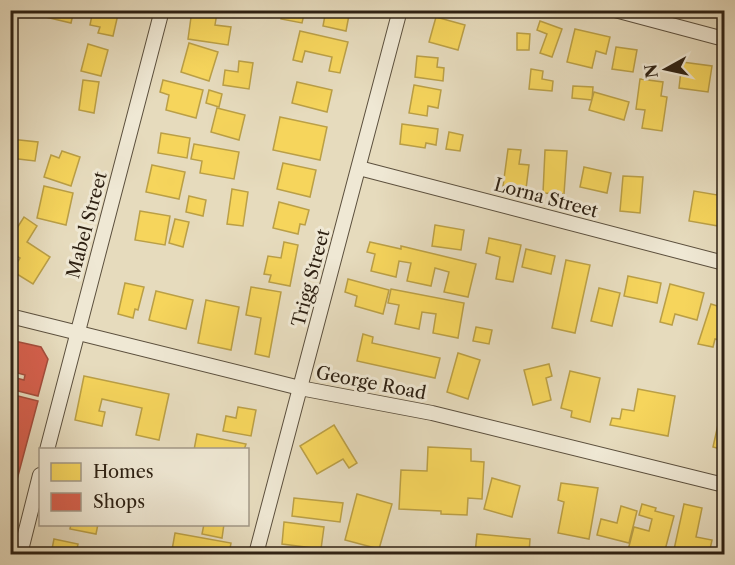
<svg xmlns="http://www.w3.org/2000/svg" width="735" height="565" font-family="'Libre Caslon Text',serif">
<style>
.homes{fill:#f6d55c;stroke:#ba9f46;stroke-width:1.5}
.shops{fill:#d6604d;stroke:#a44d3c;stroke-width:1.5}
.lines{fill:none;stroke-linecap:round;stroke-linejoin:round}
.street-casing{stroke:#5c503e;stroke-width:16}
.street{stroke:#efe8d4;stroke-width:14}
.labels{text-anchor:middle;stroke-width:6;stroke-linejoin:round;paint-order:stroke}
.street-label{font-size:18px;fill:#2e2113;stroke:#efe8d4}
</style>
<rect width="100%" height="100%" fill="#e6dbbd"/>
<filter id="stains"><feTurbulence type="fractalNoise" baseFrequency=".00333" numOctaves="4"/><feColorMatrix values="0 0 0 0 .2 0 0 0 0 .09 0 0 0 0 .02 0 0 0 .5 -.17"/></filter>
<radialGradient id="worn" r=".72"><stop offset=".6" stop-color="#630" stop-opacity="0"/><stop offset="1" stop-color="#630" stop-opacity=".3"/></radialGradient>
<!-- homes -->
<g class="homes">
<polygon points="42,10 74,10 71,23 41,16"/>
<polygon points="93,10 119,10 113,36 98,33 100,27 90,25"/>
<polygon points="192,10 217,13 215,25 231,27 228,45 188,39"/>
<polygon points="282,10 305,10 302,23 281,19"/>
<polygon points="326,10 350,10 346,31 323,26"/>
<polygon points="436,17 465,25 458,50 429,42"/>
<polygon points="540,21 562,29 552,57 540,53 547,34 537,30"/>
<polygon points="575,29 610,37 606,54 596,51 592,68 567,62"/>
<polygon points="300,31 348,42 340,73 329,71 332,57 305,51 302,62 293,60"/>
<polygon points="517,33 530,34 529,50 517,50"/>
<polygon points="189,43 218,52 209,81 181,72"/>
<polygon points="88,44 108,50 101,76 81,71"/>
<polygon points="616,47 637,50 633,72 612,69"/>
<polygon points="417,56 438,58 437,67 444,68 443,81 415,77"/>
<polygon points="239,61 253,63 249,89 223,85 225,70 238,72"/>
<polygon points="682,62 712,66 708,92 679,88"/>
<polygon points="531,69 543,71 542,79 553,81 552,91 529,89"/>
<polygon points="722,70 724,70 724,102 719,102"/>
<polygon points="640,79 663,82 661,96 667,97 662,131 642,128 645,110 636,109"/>
<polygon points="83,80 99,82 94,113 79,110"/>
<polygon points="163,80 203,90 196,118 166,110 169,95 160,92"/>
<polygon points="297,82 332,90 327,112 292,103"/>
<polygon points="414,85 441,90 438,108 428,106 427,116 409,113"/>
<polygon points="573,86 593,87 592,100 572,98"/>
<polygon points="209,90 222,94 219,107 206,103"/>
<polygon points="594,92 629,102 624,120 589,110"/>
<polygon points="217,108 245,115 239,140 211,132"/>
<polygon points="280,117 327,127 320,160 273,150"/>
<polygon points="402,124 438,129 436,145 426,143 425,148 400,144"/>
<polygon points="449,132 463,135 460,151 446,149"/>
<polygon points="161,133 190,138 187,158 158,153"/>
<polygon points="10,139 38,142 35,161 10,158"/>
<polygon points="194,144 239,152 234,179 200,173 202,161 191,159"/>
<polygon points="508,149 521,150 519,164 529,165 526,189 503,186"/>
<polygon points="545,150 567,151 564,194 543,193"/>
<polygon points="62,151 80,157 71,186 44,177 51,155 59,158"/>
<polygon points="283,163 316,170 310,197 277,189"/>
<polygon points="152,165 185,172 179,199 146,192"/>
<polygon points="584,167 611,173 607,193 580,187"/>
<polygon points="623,176 643,177 640,213 620,211"/>
<polygon points="719,183 724,184 724,227 689,221 694,191 717,195"/>
<polygon points="44,186 73,193 66,225 37,218"/>
<polygon points="232,189 248,192 243,226 227,224"/>
<polygon points="189,196 206,200 203,216 186,212"/>
<polygon points="279,202 309,210 305,225 300,224 298,234 273,228"/>
<polygon points="140,211 170,216 165,245 135,240"/>
<polygon points="24,217 37,226 27,242 50,257 33,284 12,271 20,258 10,252 10,239"/>
<polygon points="175,219 189,222 183,247 169,243"/>
<polygon points="435,225 464,230 461,250 432,246"/>
<polygon points="489,238 521,245 513,282 496,279 500,257 486,253"/>
<polygon points="284,242 298,245 290,286 269,282 271,275 264,274 268,256 281,258"/>
<polygon points="370,242 401,249 401,246 476,264 468,297 444,292 449,272 435,268 431,286 407,281 411,263 399,261 396,277 371,271 375,254 367,252"/>
<polygon points="526,249 555,256 551,274 522,267"/>
<polygon points="566,260 590,265 575,333 552,328"/>
<polygon points="628,276 661,283 657,303 624,296"/>
<polygon points="348,279 389,290 383,314 355,306 357,296 345,292"/>
<polygon points="125,283 144,287 138,310 135,309 133,318 118,314"/>
<polygon points="670,284 704,293 697,320 675,314 672,325 660,322"/>
<polygon points="251,287 281,292 269,357 255,354 261,318 246,315"/>
<polygon points="599,288 620,293 612,326 591,321"/>
<polygon points="391,289 464,303 458,338 433,333 436,314 422,312 419,329 395,324 399,305 388,303"/>
<polygon points="156,291 193,300 186,329 149,320"/>
<polygon points="206,300 239,307 231,350 198,343"/>
<polygon points="711,304 724,308 724,341 715,339 713,347 698,344"/>
<polygon points="476,327 492,330 489,344 473,341"/>
<polygon points="363,334 373,337 372,343 440,358 435,378 357,361"/>
<polygon points="458,353 480,360 468,399 447,392"/>
<polygon points="549,364 552,376 546,378 551,400 533,405 524,370"/>
<polygon points="570,371 600,378 590,422 571,417 572,411 561,408"/>
<polygon points="84,376 169,394 159,440 136,435 142,408 102,399 99,411 105,412 102,426 75,420"/>
<polygon points="638,389 675,396 668,436 610,425 612,418 620,419 622,409 634,411"/>
<polygon points="238,407 256,410 251,436 223,431 226,416 236,418"/>
<polygon points="719,420 724,422 724,450 713,447"/>
<polygon points="334,425 357,463 349,468 343,459 317,474 300,446"/>
<polygon points="197,434 246,444 244,450 194,450"/>
<polygon points="428,447 471,449 471,461 484,462 482,499 468,498 467,515 441,514 441,511 399,509 401,470 427,471"/>
<polygon points="492,478 520,486 512,517 484,509"/>
<polygon points="561,483 598,488 589,539 558,533 564,502 558,500"/>
<polygon points="357,494 392,504 379,549 345,540"/>
<polygon points="294,498 343,503 340,522 292,516"/>
<polygon points="642,504 656,508 655,511 674,516 664,554 627,554 634,527 649,531 652,519 639,515"/>
<polygon points="684,504 702,508 696,537 712,540 709,554 673,554"/>
<polygon points="621,506 637,511 629,543 597,535 601,519 617,523"/>
<polygon points="284,522 324,527 321,549 282,544"/>
<polygon points="71,524 98,524 96,534 70,529"/>
<polygon points="204,524 224,524 222,538 202,534"/>
<polygon points="175,533 231,543 229,554 196,554 172,550"/>
<polygon points="477,534 530,539 529,554 475,554"/>
<polygon points="54,539 78,544 76,554 51,554"/>
</g>
<!-- shops -->
<g class="shops">
<polygon points="10,340 41,347 48,359 38,396 10,389 12,377 24,380 25,375 14,372 16,362 10,360"/>
<polygon points="10,394 38,401 11,502 10,502"/>
</g>
<g class="lines">
<!-- street casing -->
<g class="street-casing">
<g id="street">
<polyline points="615,10 724,39"/>
<polyline points="359,168 724,263"/>
<polyline points="10,316 300,388 432,413 724,485"/>
<polyline points="47,450 162,10"/>
<polyline points="20,554 40,475"/>
<polyline points="256,554 400,10"/>
</g>
</g>
<!-- street -->
<use href="#street" class="street"/>
</g>
<g class="labels">
<!-- street labels -->
<g class="street-label">
<text transform="translate(546 198) rotate(15)" y="6">Lorna Street</text>
<text transform="translate(87 225) rotate(-75)" y="6">Mabel Street</text>
<text transform="translate(311 278) rotate(-75)" y="6">Trigg Street</text>
<text transform="translate(371 383) rotate(11)" y="6">George Road</text>
</g>
</g>
<!-- margin -->
<rect width="735" height="565" fill="none" stroke="#e6dbbd" stroke-width="36"/>
<rect x="12" y="12" width="711" height="541" fill="none" stroke="#2e2113" stroke-width="3"/>
<rect x="18" y="18" width="699" height="529" fill="none" stroke="#2e2113" stroke-width="1.5"/>
<!-- legend -->
<rect x="39" y="448" width="210" height="78" fill="#efe8d4" stroke="#a29887" stroke-width="1.5"/>
<rect x="51" y="463" width="30" height="18" fill="#f6d55c" stroke="#a29887" stroke-width="1.5"/>
<text x="93" y="478" font-size="18" fill="#2e2113">Homes</text>
<rect x="51" y="493" width="30" height="18" fill="#d6604d" stroke="#a29887" stroke-width="1.5"/>
<text x="93" y="508" font-size="18" fill="#2e2113">Shops</text>
<!-- north arrow -->
<g transform="translate(666 69) rotate(262)" stroke="#efe8d4" stroke-width="4.5" paint-order="stroke">
<path d="M0-4.5L10 22L0 15L-10 22Z" fill="#2e2113"/>
<text y="-9" font-size="16" font-weight="bold" text-anchor="middle" fill="#2e2113">N</text>
</g>
<rect width="100%" height="100%" filter="url(#stains)"/>
<rect width="100%" height="100%" fill="url(#worn)"/>
</svg>
